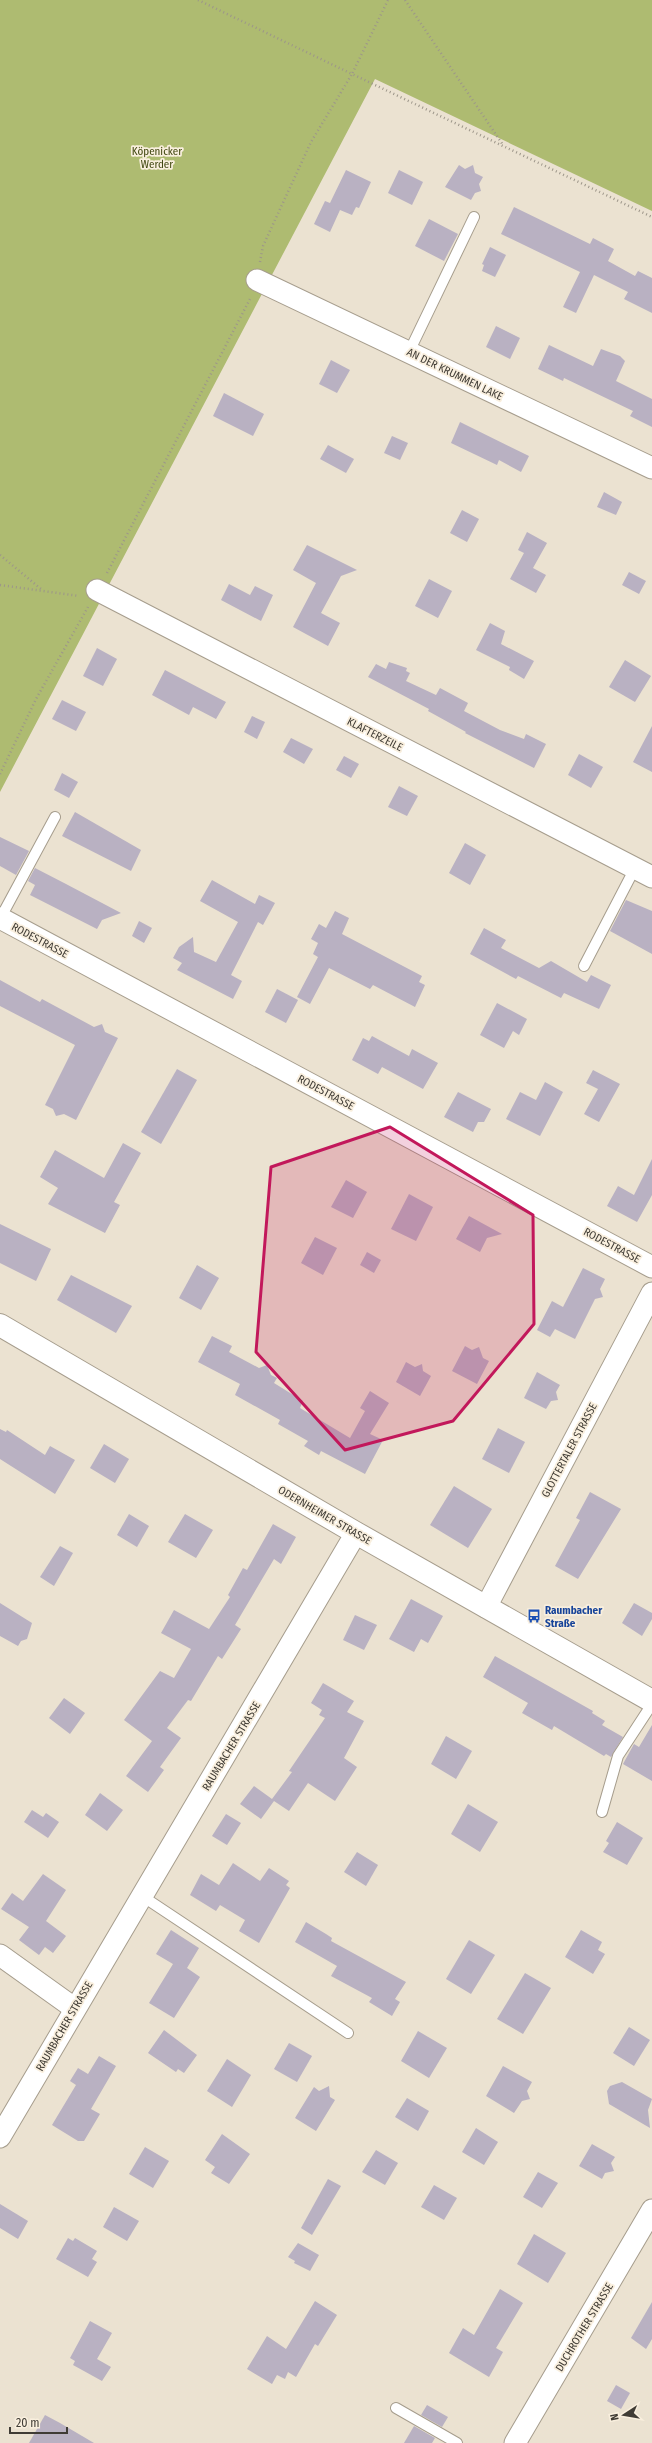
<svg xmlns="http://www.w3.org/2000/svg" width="652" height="2443" font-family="'Fira Sans Condensed',sans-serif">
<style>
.forest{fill:#aebb71}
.building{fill:#b9b1c2}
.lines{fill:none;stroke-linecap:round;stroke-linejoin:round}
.lane-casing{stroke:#a69d8d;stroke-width:12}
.street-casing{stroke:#a69d8d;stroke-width:23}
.secondary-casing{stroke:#a69d8d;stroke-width:24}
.path{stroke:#9d968a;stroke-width:2.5;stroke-dasharray:1 3;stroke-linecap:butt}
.lane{stroke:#fff;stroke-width:10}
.street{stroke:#fff;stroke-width:21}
.secondary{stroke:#fff;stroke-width:22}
.marked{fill:#c2185b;fill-opacity:0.2;stroke:#c2185b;stroke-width:3;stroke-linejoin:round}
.labels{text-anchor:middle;stroke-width:3.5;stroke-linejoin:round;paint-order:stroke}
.park-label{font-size:11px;fill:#414811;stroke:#f9efde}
.street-label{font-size:11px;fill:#403c35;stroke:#f9efde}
.transit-label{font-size:11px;font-weight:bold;fill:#164399;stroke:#f9efde;text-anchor:start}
</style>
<rect width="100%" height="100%" fill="#ebe2d1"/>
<!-- forest -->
<polygon class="forest" points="0,0 652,0 652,211 375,79 0,792"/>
<!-- building -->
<g class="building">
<polygon points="459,165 465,169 473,165 475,173 483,177 479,184 481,191 475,193 471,200 445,187"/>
<polygon points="346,170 371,182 359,208 356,207 352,215 340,210 330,232 314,224 325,201 330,203"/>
<polygon points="399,170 423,182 412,205 388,193"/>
<polygon points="514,207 590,244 593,238 614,249 608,261 635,276 638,271 652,278 652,313 624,299 628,292 594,275 576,313 563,307 580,272 501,234"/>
<polygon points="429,219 458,234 444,261 415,246"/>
<polygon points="490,247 506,255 495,277 482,271 484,265 482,264"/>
<polygon points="496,326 520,338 510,359 486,347"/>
<polygon points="549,345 593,366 601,349 620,356 625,361 616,381 652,399 652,427 630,416 633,411 564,378 563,381 538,369"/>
<polygon points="331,360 350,370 337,393 319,384"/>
<polygon points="224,393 264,414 253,436 213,416"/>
<polygon points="460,422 529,456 521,472 499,460 497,465 451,443"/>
<polygon points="392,436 408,443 400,460 384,453"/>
<polygon points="328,445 354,459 346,473 320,459"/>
<polygon points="604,492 622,502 616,515 597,507"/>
<polygon points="462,510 479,519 467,542 450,533"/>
<polygon points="527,532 547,543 533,568 546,575 536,593 510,579 524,553 518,550"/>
<polygon points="307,545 357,570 341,576 321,613 340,623 328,646 293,627 316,583 293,570"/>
<polygon points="629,572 646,581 639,594 622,585"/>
<polygon points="429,579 452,591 438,618 415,606"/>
<polygon points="229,584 250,595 255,586 273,595 261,621 221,600"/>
<polygon points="490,623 505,631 501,644 534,661 524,679 509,670 510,667 476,650"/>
<polygon points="97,648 117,659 103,686 83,676"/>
<polygon points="625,660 651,676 635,702 609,687"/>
<polygon points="389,662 407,668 406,671 410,673 406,681 436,695 440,688 468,703 464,711 500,730 524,739 526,734 546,744 534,768 465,733 466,732 428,711 429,709 368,677 376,664 386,669"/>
<polygon points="165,670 226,702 216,719 193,707 189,715 152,695"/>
<polygon points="62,700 86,712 76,731 52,719"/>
<polygon points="252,716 265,722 257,739 244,732"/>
<polygon points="652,726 652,772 633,762"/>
<polygon points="291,738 313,749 304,764 283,752"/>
<polygon points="579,754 603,767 591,788 568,775"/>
<polygon points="344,756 359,764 351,778 336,770"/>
<polygon points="62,773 78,782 69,798 54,790"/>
<polygon points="399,786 418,796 407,816 388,807"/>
<polygon points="75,812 141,850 131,871 62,836"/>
<polygon points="0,837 29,851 16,875 0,866"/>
<polygon points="465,843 486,855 470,885 449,873"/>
<polygon points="35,868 66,884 121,913 102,920 97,929 30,895 35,885 28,881"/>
<polygon points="212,880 255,904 259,895 275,903 263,925 258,922 231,975 242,981 233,999 177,970 182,963 173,958 179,947 193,937 194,952 216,962 238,922 200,901"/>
<polygon points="626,900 652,911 652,954 610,931"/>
<polygon points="335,911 349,918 342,934 422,976 419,982 425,985 415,1007 373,985 370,989 329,968 310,1004 297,997 318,957 313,954 318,943 311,939 319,924 326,928"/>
<polygon points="139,921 152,928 144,943 132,936"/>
<polygon points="484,928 506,940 501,948 539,968 551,961 587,982 591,975 611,985 599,1009 564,993 561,998 518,976 516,979 470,954"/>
<polygon points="0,980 40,1002 42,999 94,1027 102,1024 105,1032 118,1038 76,1120 64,1114 56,1116 53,1109 45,1105 75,1045 0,1006"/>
<polygon points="277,989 298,1000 286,1023 265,1012"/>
<polygon points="497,1003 527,1019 519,1035 513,1031 504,1048 480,1035"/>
<polygon points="372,1036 409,1056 412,1049 438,1063 423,1089 382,1067 378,1074 352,1060 363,1038 369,1041"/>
<polygon points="177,1069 197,1080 161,1144 141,1132"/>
<polygon points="593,1070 620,1084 599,1122 584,1114 598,1089 586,1083"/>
<polygon points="545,1082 563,1092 540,1136 506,1119 520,1092 536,1100"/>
<polygon points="458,1092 491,1109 484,1122 478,1122 473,1132 444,1117"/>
<polygon points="123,1143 141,1153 114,1202 120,1205 105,1233 48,1204 58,1188 40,1177 55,1150 104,1178"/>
<polygon points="652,1159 652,1195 637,1222 607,1206 618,1186 634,1195"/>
<polygon points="346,1180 367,1192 353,1218 331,1207"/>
<polygon points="409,1194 433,1207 416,1241 391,1229"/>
<polygon points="469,1216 502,1234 487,1238 480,1252 456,1239"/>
<polygon points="0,1224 51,1249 36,1281 0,1263"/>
<polygon points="315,1237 337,1248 323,1275 301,1263"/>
<polygon points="367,1252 381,1260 374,1273 360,1265"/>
<polygon points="197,1265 219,1278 201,1310 179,1298"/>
<polygon points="583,1268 605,1279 600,1289 603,1297 595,1299 575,1339 555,1329 550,1337 537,1330 552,1301 563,1307"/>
<polygon points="71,1275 132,1306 116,1333 57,1300"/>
<polygon points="212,1336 232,1346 229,1352 259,1368 267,1365 271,1375 277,1378 274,1383 303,1401 300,1408 350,1438 365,1411 360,1408 370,1391 389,1403 370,1434 383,1440 365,1474 321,1451 319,1455 304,1446 308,1441 278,1424 280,1420 235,1395 240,1384 198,1362"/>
<polygon points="465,1346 472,1350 479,1347 483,1358 489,1361 477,1384 452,1371"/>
<polygon points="406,1362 415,1367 422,1364 423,1371 431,1376 420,1396 396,1382"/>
<polygon points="537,1372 560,1385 556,1392 558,1400 551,1401 546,1409 524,1398"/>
<polygon points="498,1428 525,1442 509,1473 482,1459"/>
<polygon points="0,1429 6,1432 7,1430 45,1455 50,1446 75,1460 55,1494 0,1459"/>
<polygon points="104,1444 129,1459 115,1483 90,1468"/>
<polygon points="454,1486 492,1509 468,1548 430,1525"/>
<polygon points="590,1492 621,1509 578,1579 555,1566 580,1520 576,1518"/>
<polygon points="129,1514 149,1526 137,1547 117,1535"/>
<polygon points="185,1514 213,1530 196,1558 168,1542"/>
<polygon points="273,1524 296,1537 281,1564 274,1559 235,1625 241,1629 222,1659 218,1656 191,1701 188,1700 167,1728 181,1738 160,1767 164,1770 148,1792 126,1776 152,1741 124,1720 160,1671 174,1678 191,1649 161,1633 174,1610 209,1629 230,1597 228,1595 243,1568 247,1570"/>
<polygon points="60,1546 73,1553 54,1586 40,1577"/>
<polygon points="411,1599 443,1616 428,1643 421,1639 414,1652 389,1639"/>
<polygon points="0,1603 32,1623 27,1639 21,1641 18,1646 0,1636"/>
<polygon points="634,1603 652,1613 652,1619 642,1636 622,1623"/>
<polygon points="355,1615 377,1625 364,1650 343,1640"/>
<polygon points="495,1656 593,1711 592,1713 605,1721 602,1725 623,1737 611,1757 606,1754 604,1756 554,1726 552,1730 522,1713 528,1703 483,1677"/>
<polygon points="323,1683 354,1701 347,1712 364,1721 344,1758 357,1767 335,1801 308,1783 289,1811 274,1801 261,1819 240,1804 254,1786 272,1799 292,1772 289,1771 325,1718 319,1715 322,1710 311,1703"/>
<polygon points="64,1698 85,1713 70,1734 49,1718"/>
<polygon points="652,1725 652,1781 623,1764 634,1744 639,1747"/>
<polygon points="446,1736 472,1751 456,1779 431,1764"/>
<polygon points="100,1793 123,1810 107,1831 85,1815"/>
<polygon points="468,1804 498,1822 480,1852 451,1834"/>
<polygon points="32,1810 43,1817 46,1813 59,1822 48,1838 24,1822"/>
<polygon points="226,1814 241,1823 227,1845 212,1836"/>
<polygon points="617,1822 643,1838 627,1865 603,1852 609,1843 606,1841"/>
<polygon points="357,1852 378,1865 366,1886 344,1872"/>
<polygon points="233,1863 260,1881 269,1868 289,1881 286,1885 290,1888 259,1943 239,1931 245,1920 220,1905 216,1911 190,1895 201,1874 219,1885"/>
<polygon points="43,1874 66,1890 46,1921 66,1936 53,1953 45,1947 39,1955 19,1940 29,1927 1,1909 12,1893 23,1901"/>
<polygon points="306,1922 326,1934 332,1938 331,1941 406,1982 395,1999 400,2002 392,2016 369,2002 372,1998 331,1976 337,1966 295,1942"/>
<polygon points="171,1930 199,1948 187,1968 200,1977 174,2018 149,2003 173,1964 156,1954"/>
<polygon points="581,1930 602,1942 598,1950 605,1954 593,1974 565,1957"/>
<polygon points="469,1940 495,1955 471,1994 446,1979"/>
<polygon points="525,1973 551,1988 523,2034 497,2019"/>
<polygon points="629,2027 650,2040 634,2066 613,2053"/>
<polygon points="164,2030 197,2055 184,2073 178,2069 176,2072 148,2053"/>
<polygon points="418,2031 447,2048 429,2078 401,2061"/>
<polygon points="289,2043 312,2056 297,2082 274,2069"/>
<polygon points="99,2056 116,2066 91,2109 100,2114 84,2141 78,2141 52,2125 76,2085 70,2081 78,2068 88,2074"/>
<polygon points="227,2059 251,2075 232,2107 207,2091"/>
<polygon points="503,2066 532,2082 527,2091 530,2099 522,2101 514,2113 486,2096"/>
<polygon points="622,2082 652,2099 648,2110 650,2128 609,2104 607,2091 610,2086"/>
<polygon points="329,2086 330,2097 335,2100 316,2131 295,2118 314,2087 319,2091"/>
<polygon points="407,2098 429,2111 418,2131 395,2117"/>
<polygon points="476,2128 498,2142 484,2165 462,2152"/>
<polygon points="222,2134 250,2154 229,2184 211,2173 215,2167 205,2160"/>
<polygon points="592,2144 615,2157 611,2163 614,2171 605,2173 602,2179 579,2166"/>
<polygon points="145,2147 169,2161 153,2188 129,2174"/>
<polygon points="376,2150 398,2163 385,2185 362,2172"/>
<polygon points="538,2172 558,2183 542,2208 523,2197"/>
<polygon points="328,2179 341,2186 312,2235 301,2228"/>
<polygon points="434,2185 457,2198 444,2220 421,2207"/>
<polygon points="0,2204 28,2221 18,2239 0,2228"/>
<polygon points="114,2207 139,2221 127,2241 103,2227"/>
<polygon points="534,2234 566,2253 548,2283 517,2264"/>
<polygon points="68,2238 73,2241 75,2238 97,2251 92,2259 97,2262 88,2277 56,2259"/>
<polygon points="298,2243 319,2255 310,2271 294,2263 295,2261 288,2257"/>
<polygon points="500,2289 523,2303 496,2348 503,2352 489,2377 449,2353 463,2328 474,2335"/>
<polygon points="315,2301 337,2315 318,2346 315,2344 296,2377 288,2372 285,2379 277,2375 272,2384 247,2369 267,2336 286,2349"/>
<polygon points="652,2302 652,2339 646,2349 631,2338"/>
<polygon points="90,2321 112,2333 97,2359 111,2367 102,2381 73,2365 75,2361 70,2358"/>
<polygon points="616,2385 630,2393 621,2409 607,2401"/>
<polygon points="427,2405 448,2417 442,2427 421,2415"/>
<polygon points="45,2415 60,2423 94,2443 29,2443"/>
<polygon points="414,2426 435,2438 432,2443 404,2443"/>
</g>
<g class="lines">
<!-- lane casing -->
<g class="lane-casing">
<g id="lane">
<polyline points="409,352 474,217"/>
<polyline points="0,919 55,817"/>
<polyline points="584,966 635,868"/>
<polyline points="602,1812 618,1756 652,1704"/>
<polyline points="142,1896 348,2033"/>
<polyline points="396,2408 457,2443"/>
</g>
</g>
<!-- street casing -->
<g class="street-casing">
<g id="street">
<polyline points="257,280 652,468"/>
<polyline points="97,590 652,877"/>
<polyline points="0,918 652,1267"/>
<polyline points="486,1607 652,1293"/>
<polyline points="0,1955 74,2008"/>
<polyline points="0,2137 356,1533"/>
<polyline points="515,2443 652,2210"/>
</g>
</g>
<!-- secondary casing -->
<g class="secondary-casing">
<polyline id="secondary" points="0,1325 356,1533 652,1701"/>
</g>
<!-- path -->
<g class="path">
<polyline points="198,0 352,74 388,0"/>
<polyline points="405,0 503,145"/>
<polyline points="260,262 263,246 311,142 352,74 652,217"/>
<polyline points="0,555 41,589"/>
<polyline points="107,573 250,299"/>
<polyline points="0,585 79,596"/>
<polyline points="0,774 36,699 88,607"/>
</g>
<!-- lane -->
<use href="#lane" class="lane"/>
<!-- street -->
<use href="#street" class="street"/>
<!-- secondary -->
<use href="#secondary" class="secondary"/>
</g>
<!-- marked area -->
<path class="marked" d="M390 1127 533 1215 534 1324 453 1421 345 1450 256 1352 271 1167Z"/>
<!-- icons -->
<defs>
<g id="bus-bare" transform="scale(1.08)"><path d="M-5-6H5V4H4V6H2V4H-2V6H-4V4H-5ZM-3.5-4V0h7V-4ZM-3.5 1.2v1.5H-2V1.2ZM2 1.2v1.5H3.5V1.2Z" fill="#1a4fb4" stroke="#f9efde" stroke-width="2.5" paint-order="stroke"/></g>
</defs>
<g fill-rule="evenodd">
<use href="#bus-bare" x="534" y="1616"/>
</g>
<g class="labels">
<!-- park labels -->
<g class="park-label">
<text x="157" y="155">Köpenicker<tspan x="157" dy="13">Werder</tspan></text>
</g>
<!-- street labels -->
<g class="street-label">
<text transform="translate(455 374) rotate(26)" y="4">AN DER KRUMMEN LAKE</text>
<text transform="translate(375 734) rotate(27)" y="4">KLAFTERZEILE</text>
<text transform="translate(40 940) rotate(28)" y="4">RODESTRASSE</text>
<text transform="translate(326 1092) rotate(28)" y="4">RODESTRASSE</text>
<text transform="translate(612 1245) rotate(28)" y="4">RODESTRASSE</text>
<text transform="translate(569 1450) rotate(-62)" y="4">GLOTTERTALER STRASSE</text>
<text transform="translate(325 1515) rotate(30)" y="4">ODERNHEIMER STRASSE</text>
<text transform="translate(231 1746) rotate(-59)" y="4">RAUMBACHER STRASSE</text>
<text transform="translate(64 2026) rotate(-60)" y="4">RAUMBACHER STRASSE</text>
<text transform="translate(584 2327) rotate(-59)" y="4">DUCHROTHER STRASSE</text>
</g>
<!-- transit labels -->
<g class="transit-label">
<text x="545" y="1614">Raumbacher<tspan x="545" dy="13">Straße</tspan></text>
</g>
</g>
<!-- north arrow -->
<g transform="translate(624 2415) rotate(258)" stroke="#f9efde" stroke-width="3" paint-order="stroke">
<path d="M0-3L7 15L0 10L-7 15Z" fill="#403c35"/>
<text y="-6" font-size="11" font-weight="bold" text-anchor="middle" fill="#403c35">N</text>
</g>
<!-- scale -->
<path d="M10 2427v6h57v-6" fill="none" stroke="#403c35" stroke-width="2"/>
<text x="16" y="2427" font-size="12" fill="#403c35" stroke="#f9efde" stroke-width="3" paint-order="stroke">20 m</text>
</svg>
